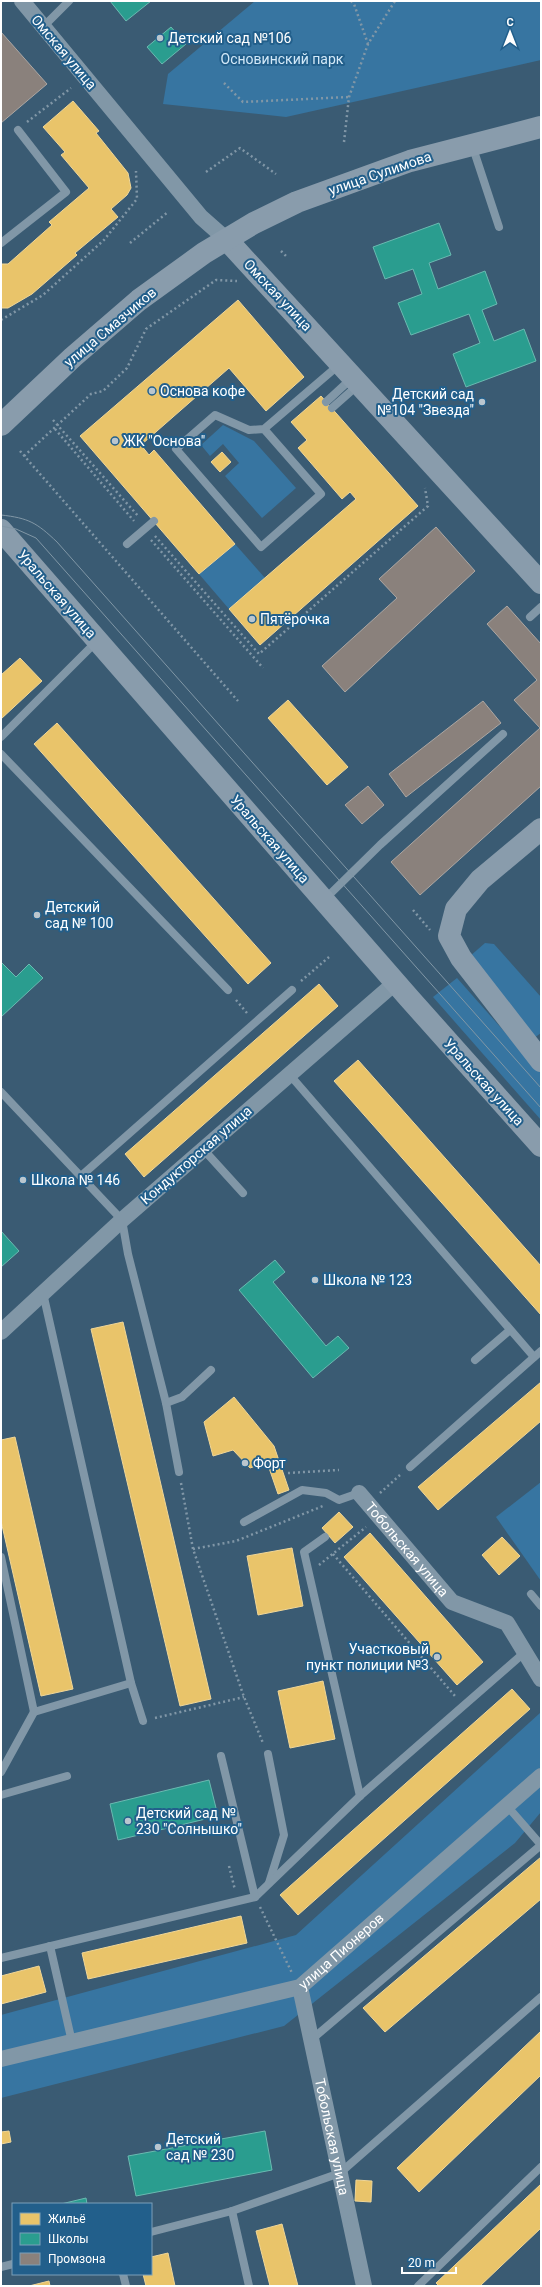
<svg xmlns="http://www.w3.org/2000/svg" width="542" height="2287" font-family="Roboto,sans-serif">
<style>
.green{fill:#3775a1}
.homes{fill:#e9c46a;stroke:#f0d697}
.schools{fill:#2a9d8f;stroke:#6abab1}
.industry{fill:#8a817c;stroke:#ada7a3}
.lines{fill:none;stroke-linecap:round;stroke-linejoin:round}
.path{stroke:#8197a7;stroke-width:2.5;stroke-dasharray:2 3;stroke-linecap:butt}
.lane{stroke:#8197a7;stroke-width:8}
.street{stroke:#8197a7;stroke-width:16}
.secondary{stroke:#899cac;stroke-width:22}
.tram{stroke:#8197a6;stroke-width:1}
.poi-dot{fill:#bac6ce;stroke:#225f8b;stroke-width:1.5}
.labels{text-anchor:middle;stroke-width:4;stroke-linejoin:round;paint-order:stroke}
.poi-label{font-size:14px;fill:#fff;stroke:#225f8b;text-anchor:start}
.street-label{font-size:14px;fill:#fff;stroke:#225f8b}
.park-label{font-size:14px;fill:#d3e9f8;stroke:#225f8b}
</style>
<rect width="100%" height="100%" fill="#3a5b73"/>
<!-- green -->
<g class="green">
<polygon points="255,1 541,1 541,60 286,117 163,104 168,74"/>
<polygon points="223,425 254,441 296,488 262,518 225,476 239,463 223,444 210,456 201,445"/>
<polygon points="235,544 265,578 229,609 199,574"/>
<polygon points="485,943 494,944 541,997 541,1033 534,1038 469,957"/>
<polygon points="457,978 541,1073 541,1120 433,997"/>
<polygon points="541,1482 541,1581 496,1517"/>
<polygon points="540,1713 541,1812 515,1843 284,2026 1,2098 1,2015 296,1935"/>
</g>
<!-- homes -->
<g class="homes">
<polygon points="73,101 99,131 96,133 128,173 131,188 127,195 111,209 118,217 75,253 77,255 32,294 8,308 1,308 1,264 8,264 52,225 49,222 89,188 61,155 65,152 43,127"/>
<polygon points="238,300 304,377 266,411 229,368 141,445 149,455 154,450 235,544 199,574 80,436"/>
<polygon points="321,396 418,506 260,645 229,609 356,499 350,492 342,499 298,448 307,440 291,422"/>
<polygon points="222,452 231,462 220,472 211,462"/>
<polygon points="20,658 42,681 1,719 1,675"/>
<polygon points="288,700 348,767 327,785 268,718"/>
<polygon points="57,723 271,963 248,984 34,744"/>
<polygon points="319,984 338,1006 144,1177 125,1154"/>
<polygon points="358,1060 541,1266 541,1315 334,1081"/>
<polygon points="123,1322 211,1699 180,1706 91,1329"/>
<polygon points="541,1382 541,1421 438,1510 418,1487"/>
<polygon points="234,1397 274,1446 289,1490 278,1494 267,1462 250,1468 233,1450 213,1456 204,1422"/>
<polygon points="15,1437 73,1689 41,1696 1,1521 1,1440"/>
<polygon points="339,1512 353,1527 335,1543 322,1528"/>
<polygon points="370,1533 483,1662 457,1685 344,1557"/>
<polygon points="502,1537 520,1556 499,1575 482,1555"/>
<polygon points="292,1548 303,1606 258,1615 247,1556"/>
<polygon points="323,1681 335,1739 290,1748 278,1691"/>
<polygon points="512,1689 530,1709 298,1915 280,1895"/>
<polygon points="541,1857 541,1899 385,2032 363,2008"/>
<polygon points="241,1916 247,1943 88,1979 82,1953"/>
<polygon points="39,1966 46,1992 1,2004 1,1976"/>
<polygon points="541,2031 541,2075 419,2192 397,2168"/>
<polygon points="9,2131 11,2142 1,2144 1,2132"/>
<polygon points="356,2180 372,2181 371,2202 355,2201"/>
<polygon points="541,2184 541,2228 480,2286 439,2286 436,2283"/>
<polygon points="282,2224 298,2286 270,2286 256,2231"/>
<polygon points="168,2253 175,2286 146,2286 143,2274 151,2274 151,2257"/>
<polygon points="49,2281 50,2286 29,2286"/>
</g>
<!-- schools -->
<g class="schools">
<polygon points="110,1 151,1 126,21"/>
<polygon points="171,27 186,44 162,64 147,47"/>
<polygon points="439,223 451,255 429,263 438,289 485,271 497,304 482,310 494,341 524,329 536,361 466,387 453,354 480,343 469,314 411,335 398,303 422,294 413,269 385,279 373,247"/>
<polygon points="1,962 16,977 29,964 43,978 1,1017"/>
<polygon points="1,1231 19,1251 1,1267"/>
<polygon points="275,1260 285,1272 273,1282 326,1346 338,1336 349,1348 313,1378 239,1290"/>
<polygon points="209,1780 218,1816 118,1840 110,1804"/>
<polygon points="265,2131 272,2170 136,2196 128,2156"/>
<polygon points="86,2198 87,2204 61,2204"/>
</g>
<!-- industry -->
<g class="industry">
<polygon points="1,32 47,84 1,123"/>
<polygon points="436,527 475,571 345,692 322,666 397,598 379,579"/>
<polygon points="507,606 541,644 541,786 420,895 391,862 540,728 514,700 537,680 487,624"/>
<polygon points="483,701 501,723 406,797 389,774"/>
<polygon points="368,786 384,805 362,824 345,805"/>
</g>
<g class="lines">
<!-- path -->
<g class="path">
<polyline points="351,1 354,4 368,44"/>
<polyline points="224,83 243,102 349,97"/>
<polyline points="27,122 71,88"/>
<polyline points="344,142 349,97 368,44 395,1"/>
<polyline points="206,172 240,148 276,174"/>
<polyline points="130,243 168,212"/>
<polyline points="281,251 286,256"/>
<polyline points="1,320 43,295 104,240 137,199 136,171"/>
<polyline points="53,420 139,517"/>
<polyline points="55,429 134,521"/>
<polyline points="20,451 238,701"/>
<polyline points="24,456 91,394 103,391 127,368 146,329 216,280 237,281"/>
<polyline points="155,536 259,654 428,506 425,488"/>
<polyline points="151,540 263,668"/>
<polyline points="413,910 430,930"/>
<polyline points="301,981 329,957"/>
<polyline points="236,1000 247,1013"/>
<polyline points="288,1473 339,1470"/>
<polyline points="181,1483 193,1549 244,1697 263,1743"/>
<polyline points="380,1493 400,1475"/>
<polyline points="193,1549 236,1541 323,1506"/>
<polyline points="333,1554 455,1696"/>
<polyline points="319,1565 366,1527"/>
<polyline points="155,1718 244,1697"/>
<polyline points="229,1866 235,1890"/>
<polyline points="260,1907 292,1973"/>
</g>
<!-- lane -->
<g class="lane">
<polyline points="43,27 69,1"/>
<polyline points="472,145 499,227"/>
<polyline points="1,243 66,192 18,130"/>
<polyline points="326,402 352,378"/>
<polyline points="332,408 358,385"/>
<polyline points="264,429 249,430 215,415 176,449 261,547 321,494 264,429 340,364"/>
<polyline points="127,544 154,521"/>
<polyline points="530,617 541,607"/>
<polyline points="1,737 97,641"/>
<polyline points="1,754 228,990"/>
<polyline points="325,899 380,845 503,734"/>
<polyline points="289,1074 534,1357"/>
<polyline points="1,1092 122,1220 128,1254 166,1403 179,1472"/>
<polyline points="203,1149 243,1193"/>
<polyline points="81,1176 292,990"/>
<polyline points="43,1293 131,1683 143,1721"/>
<polyline points="475,1360 510,1330"/>
<polyline points="166,1403 182,1397 211,1370"/>
<polyline points="410,1467 541,1351"/>
<polyline points="244,1522 302,1490 326,1493 339,1500 359,1493"/>
<polyline points="325,1537 304,1552 360,1796"/>
<polyline points="1,1557 34,1712 131,1683"/>
<polyline points="531,1594 541,1606"/>
<polyline points="268,1754 284,1835 269,1883"/>
<polyline points="1,1772 34,1712"/>
<polyline points="1,1795 67,1776"/>
<polyline points="508,1807 541,1845"/>
<polyline points="255,1897 360,1796 525,1652"/>
<polyline points="50,1946 72,2042"/>
<polyline points="1,1958 255,1897 221,1756"/>
<polyline points="311,2040 541,1845"/>
<polyline points="232,2211 249,2286"/>
<polyline points="151,2232 232,2211 340,2173 541,1997"/>
<polyline points="1,2267 13,2264"/>
<polyline points="123,2274 126,2286"/>
<polyline points="418,2286 541,2167"/>
</g>
<!-- street -->
<g class="street">
<polyline points="22,1 201,217 227,240"/>
<polyline points="1,1332 122,1220 396,982"/>
<path id="s1" d="M359 1493 452 1602 507 1623 541 1679"/>
<path id="s2" d="M300 1987 364 2286"/>
<path id="s3" d="M1 2059 300 1987 541 1776"/>
</g>
<!-- secondary -->
<g class="secondary">
<polyline points="227,240 541,583"/>
<polyline points="1,425 73,357 139,300 204,253 254,223 297,202 410,161 541,127"/>
<polyline points="1,530 409,998 541,1146"/>
<polyline points="541,829 480,880 456,909 449,936 461,958 541,1061"/>
</g>
<!-- tram -->
<g class="tram">
<path d="M1 515C29 518 37 523 57 542L541 1088"/>
<polyline points="1,526 16,529 36,538 541,1108"/>
</g>
</g>
<!-- markers -->
<g class="poi-dot">
<circle cx="160" cy="38" r="4"/>
<circle cx="152" cy="391" r="4"/>
<circle cx="482" cy="402" r="4"/>
<circle cx="115" cy="441" r="4"/>
<circle cx="252" cy="619" r="4"/>
<circle cx="37" cy="915" r="4"/>
<circle cx="23" cy="1180" r="4"/>
<circle cx="315" cy="1280" r="4"/>
<circle cx="245" cy="1463" r="4"/>
<circle cx="437" cy="1657" r="4"/>
<circle cx="128" cy="1821" r="4"/>
<circle cx="158" cy="2147" r="4"/>
</g>
<g class="labels">
<!-- poi labels -->
<g class="poi-label">
<text x="168" y="43">Детский сад №106</text>
<text x="160" y="396">Основа кофе</text>
<text x="474" y="399" text-anchor="end">Детский сад<tspan x="474" dy="16">№104 "Звезда"</tspan></text>
<text x="123" y="446">ЖК "Основа"</text>
<text x="260" y="624">Пятёрочка</text>
<text x="45" y="912">Детский<tspan x="45" dy="16">сад № 100</tspan></text>
<text x="31" y="1185">Школа № 146</text>
<text x="323" y="1285">Школа № 123</text>
<text x="253" y="1468">Форт</text>
<text x="429" y="1654" text-anchor="end">Участковый<tspan x="429" dy="16">пункт полиции №3</tspan></text>
<text x="136" y="1818">Детский сад №<tspan x="136" dy="16">230 "Солнышко"</tspan></text>
<text x="166" y="2144">Детский<tspan x="166" dy="16">сад № 230</tspan></text>
</g>
<!-- street labels -->
<g class="street-label">
<text transform="translate(64 52) rotate(50)" y="5">Омская улица</text>
<text transform="translate(380 173) rotate(-19)" y="5">улица Сулимова</text>
<text transform="translate(278 295) rotate(47)" y="5">Омская улица</text>
<text transform="translate(110 327) rotate(-40)" y="5">улица Смазчиков</text>
<text transform="translate(57 594) rotate(49)" y="5">Уральская улица</text>
<text transform="translate(270 839) rotate(49)" y="5">Уральская улица</text>
<text transform="translate(484 1082) rotate(48)" y="5">Уральская улица</text>
<text transform="translate(196 1155) rotate(-41)" y="5">Кондукторская улица</text>
<text dy="5" stroke="none"><textPath href="#s1" startOffset="74">Тобольская улица</textPath></text>
<text dy="5" stroke="none"><textPath href="#s3" startOffset="362">улица Пионеров</textPath></text>
<text dy="5" stroke="none"><textPath href="#s2" startOffset="153">Тобольская улица</textPath></text>
</g>
<!-- park labels -->
<g class="park-label">
<text x="282" y="64">Основинский парк</text>
</g>
</g>
<!-- border -->
<rect width="542" height="2287" fill="none" stroke="#ffffff" stroke-width="4"/>
<!-- legend -->
<rect x="12" y="2203" width="140" height="72" fill="#225f8b" stroke="#7a9fb9"/>
<rect x="20" y="2213" width="20" height="12" fill="#e9c46a" stroke="#7a9fb9"/>
<text x="48" y="2223" font-size="12" fill="#ffffff">Жильё</text>
<rect x="20" y="2233" width="20" height="12" fill="#2a9d8f" stroke="#7a9fb9"/>
<text x="48" y="2243" font-size="12" fill="#ffffff">Школы</text>
<rect x="20" y="2253" width="20" height="12" fill="#8a817c" stroke="#7a9fb9"/>
<text x="48" y="2263" font-size="12" fill="#ffffff">Промзона</text>
<!-- north arrow -->
<g transform="translate(510 32)" stroke="#225f8b" stroke-width="3" paint-order="stroke">
<path d="M0-3L7 15L0 10L-7 15Z" fill="#ffffff"/>
<text y="-6" font-size="11" font-weight="bold" text-anchor="middle" fill="#ffffff">С</text>
</g>
<!-- scale -->
<path d="M402 2267v6h54v-6" fill="none" stroke="#ffffff" stroke-width="2"/>
<text x="408" y="2267" font-size="12" fill="#ffffff" stroke="#225f8b" stroke-width="3" paint-order="stroke">20 m</text>
</svg>
